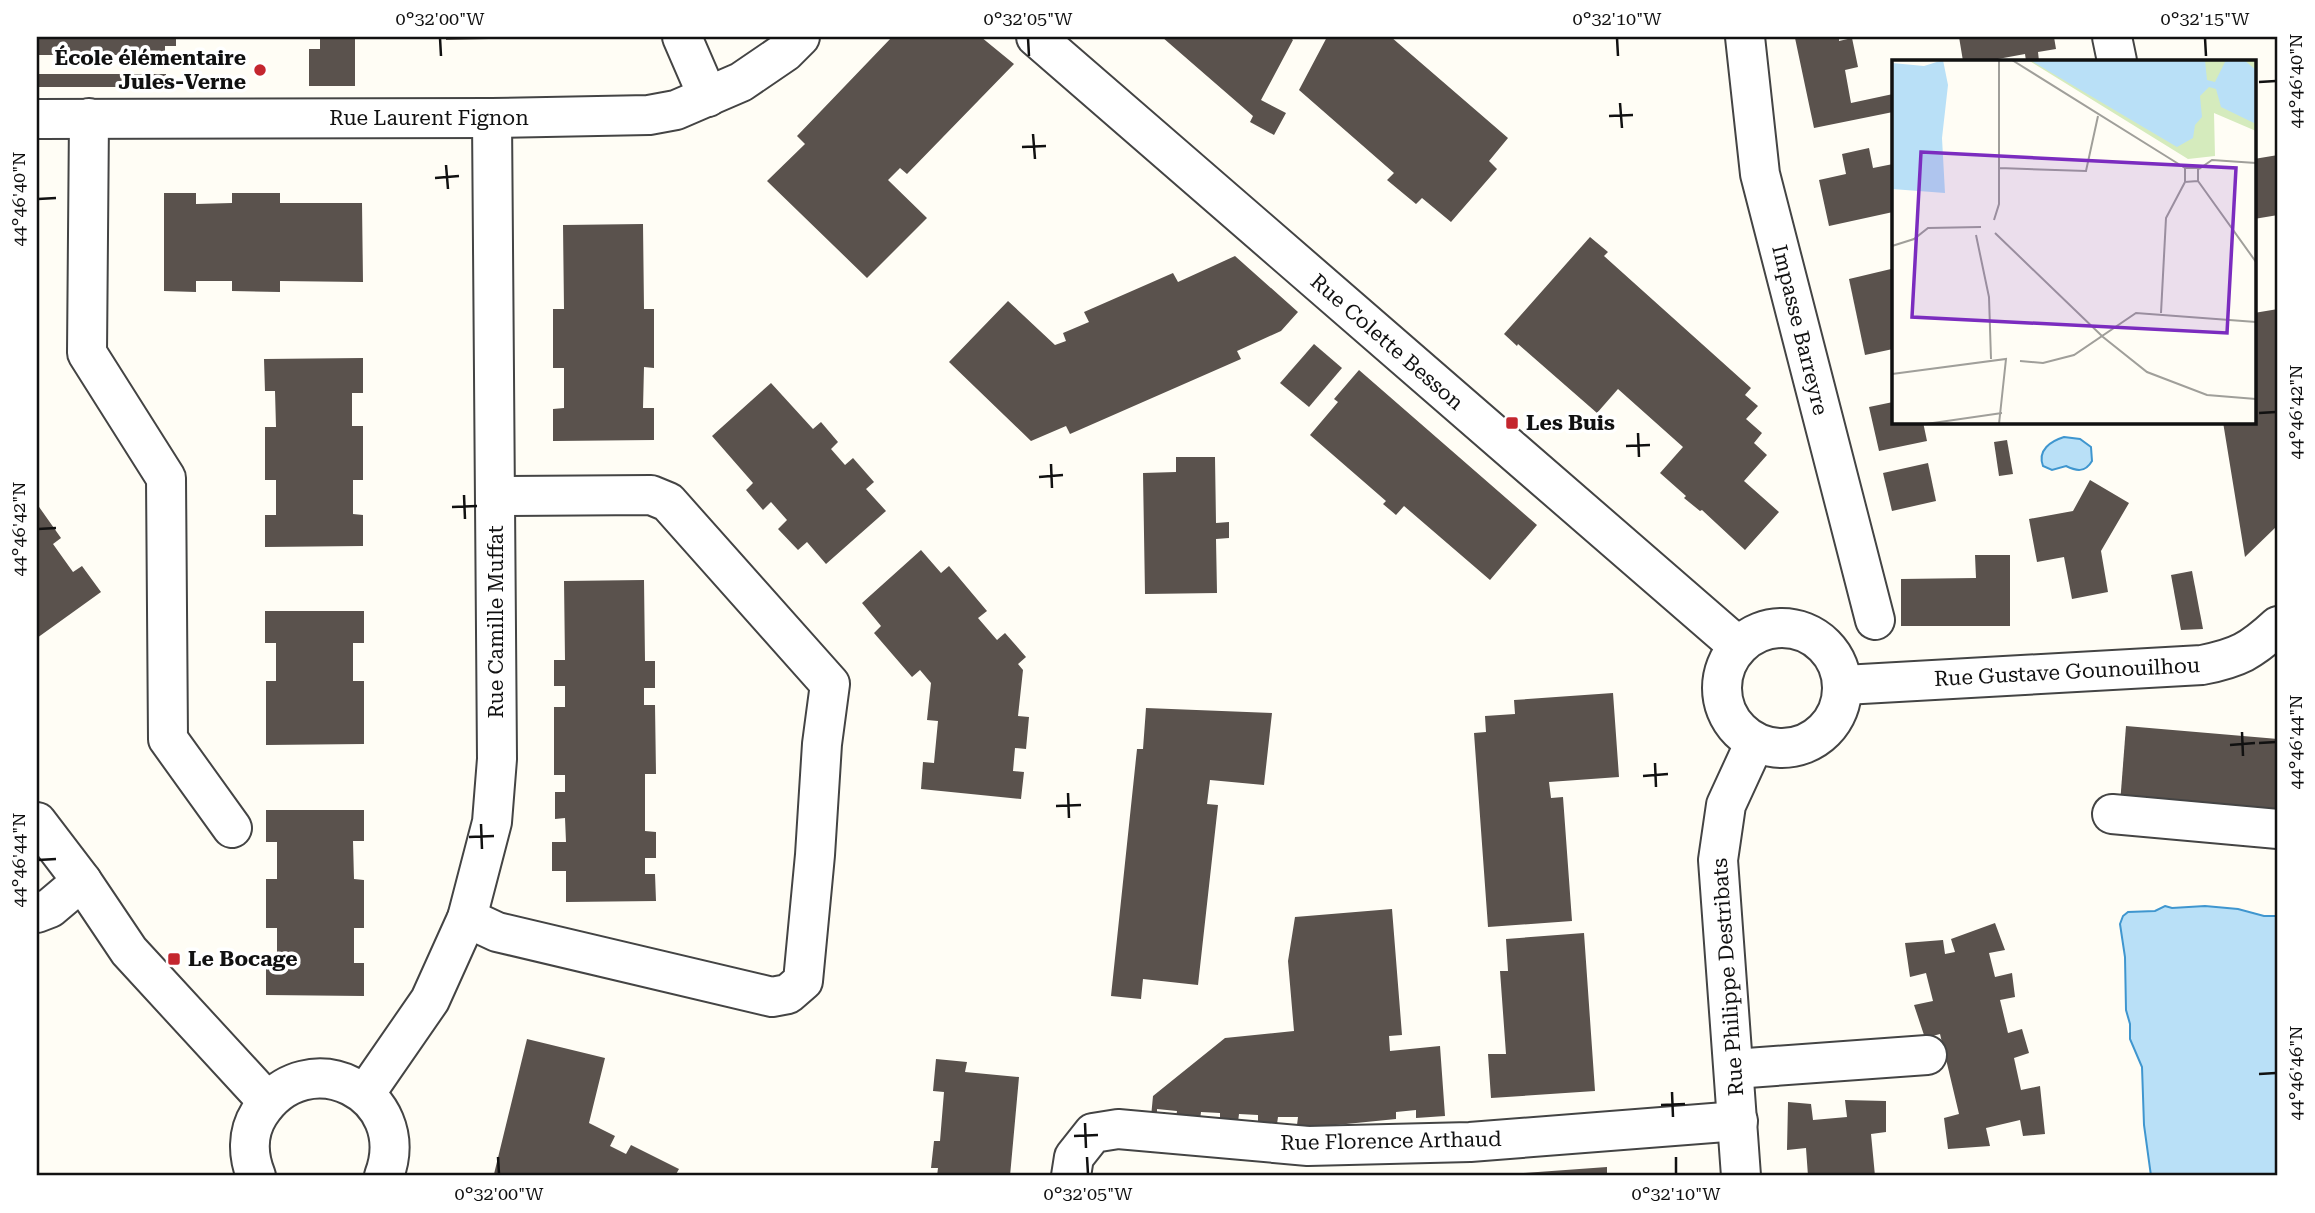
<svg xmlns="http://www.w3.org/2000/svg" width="2315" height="1213" font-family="'Roboto Serif',serif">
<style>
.water{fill:#b9e0f7;stroke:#3f96cf;stroke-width:2}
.building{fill:#5a524d}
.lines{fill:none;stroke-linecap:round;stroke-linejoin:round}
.minor-casing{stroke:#444;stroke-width:42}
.minor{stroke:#fff;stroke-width:38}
.ticks{fill:none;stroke:#111;stroke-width:2.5}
.poi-dot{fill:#c4262e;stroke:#fff;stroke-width:2.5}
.labels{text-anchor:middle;stroke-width:7;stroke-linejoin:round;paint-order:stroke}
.poi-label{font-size:21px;font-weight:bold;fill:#111;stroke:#fff;text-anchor:start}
.street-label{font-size:21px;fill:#111;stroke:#fff}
.inset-road{fill:none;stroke:#a09f9a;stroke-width:2}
.view{fill:#7b2cbf;fill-opacity:0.15;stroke:#7b2cbf;stroke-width:3.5}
.inset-edge{fill:none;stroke:#111;stroke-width:3.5}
.neatline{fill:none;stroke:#111;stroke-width:2.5}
.ticks-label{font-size:18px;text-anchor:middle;fill:#111}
</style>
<rect width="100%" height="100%" fill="#fffdf5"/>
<!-- water -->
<g class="water">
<path d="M2064 437 2080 439 2091 447 2092 461C2085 473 2076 471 2066 466L2052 470 2043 466C2037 450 2051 441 2064 437Z"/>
<polygon points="2165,906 2172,908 2205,906 2238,909 2264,916 2278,916 2278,1176 2151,1176 2144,1125 2142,1067 2130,1039 2130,1024 2126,1010 2125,957 2120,924 2123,916 2128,912 2155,911"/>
</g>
<!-- building -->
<g class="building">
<polygon points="37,37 176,37 176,46 165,46 165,55 37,55"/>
<polygon points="320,37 355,37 355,86 309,86 309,49 320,49"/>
<polygon points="446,37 489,37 489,39 446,40"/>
<polygon points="892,37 981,37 1014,64 907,174 900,168 888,180 927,218 867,278 767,181 805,144 797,136"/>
<polygon points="1162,37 1290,37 1293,40 1261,100 1286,113 1274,135 1250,122 1253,116"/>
<polygon points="1327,37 1391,37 1508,138 1489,161 1497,169 1451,222 1422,198 1416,204 1387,180 1394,173 1299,90"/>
<polygon points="1839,37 1839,41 1852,38 1858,67 1845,70 1851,103 1893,94 1893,112 1814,128 1795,38"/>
<polygon points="1959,37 2054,37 2056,49 2038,52 2039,61 2026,61 2025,54 1987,61 1963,61"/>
<rect x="37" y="74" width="129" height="13"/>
<polygon points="1869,148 1873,168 1893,164 1893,212 1829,226 1819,180 1846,174 1842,154"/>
<polygon points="2278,155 2278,215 2254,219 2254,159"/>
<polygon points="164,193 196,193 196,204 232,203 232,193 280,193 280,203 362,203 363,282 280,281 280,292 232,291 232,281 196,281 196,292 164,291"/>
<polygon points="643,224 644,309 654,309 654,368 644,367 643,408 654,408 654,440 553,441 553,409 564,408 564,368 553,368 553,309 564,309 563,225"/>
<polygon points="1590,237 1608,252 1604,256 1751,388 1745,395 1758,406 1746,419 1762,433 1754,443 1767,455 1744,481 1779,512 1745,550 1702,510 1700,511 1684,498 1686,496 1660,473 1683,447 1618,389 1597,413 1518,344 1517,346 1504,334"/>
<polygon points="1235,256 1298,312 1281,331 1237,351 1241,359 1070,434 1066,426 1031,441 949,362 1008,301 1055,345 1066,341 1063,333 1089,322 1084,312 1173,273 1178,282"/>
<polygon points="1891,269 1893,349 1865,355 1849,279"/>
<polygon points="2278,309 2278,525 2245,557 2223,422 2254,422 2254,313"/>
<polygon points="1314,344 1342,368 1309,407 1280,383"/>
<polygon points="363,358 363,393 352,393 352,426 363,426 363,480 353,480 353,514 363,515 363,546 265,547 265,515 276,515 276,480 265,480 265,427 276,427 275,391 265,391 264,359"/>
<polygon points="1359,370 1537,525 1490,580 1404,506 1396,515 1383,504 1386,501 1310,435 1338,402 1334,399"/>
<polygon points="771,383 813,429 821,422 838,442 831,449 845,465 853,458 874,482 866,489 886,511 826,564 807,542 798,550 778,529 787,520 771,502 763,510 746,490 753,483 712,436"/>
<polygon points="1893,402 1893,422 1923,422 1927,441 1879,451 1869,407"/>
<polygon points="2007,440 2013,474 1999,476 1994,442"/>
<polygon points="1176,457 1215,457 1216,523 1229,522 1229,538 1216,539 1217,593 1145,594 1143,473 1176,472"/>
<polygon points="1928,463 1936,501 1892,511 1883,473"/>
<polygon points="2090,480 2129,503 2101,551 2108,592 2072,599 2064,557 2037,562 2029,519 2073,511"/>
<polygon points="37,504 61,538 53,544 73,572 82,566 101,592 37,638"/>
<polygon points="921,550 941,573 949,566 987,611 978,618 997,640 1005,633 1026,657 1018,664 1023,670 1018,716 1029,717 1026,749 1015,748 1013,771 1024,772 1021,799 921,789 923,762 934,763 938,721 927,720 931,683 920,670 912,677 874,633 881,626 862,603"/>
<polygon points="1975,555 2010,555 2010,626 1901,626 1901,579 1976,578"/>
<polygon points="2192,571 2203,629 2181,630 2171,575"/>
<polygon points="644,580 645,661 655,661 655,688 644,688 644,705 655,705 656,774 645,774 645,831 656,832 656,858 645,858 645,874 655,874 656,901 566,902 566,871 552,871 552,842 566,842 565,818 555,819 555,792 565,792 565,775 554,775 554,707 565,707 565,686 554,686 554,660 565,660 564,581"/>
<polygon points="265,611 364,611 364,643 353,643 353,681 364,681 364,744 266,745 266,681 276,681 276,643 265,643"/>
<polygon points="1613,693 1619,777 1549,782 1551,798 1563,797 1572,921 1488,927 1474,733 1486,732 1485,716 1515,714 1514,700"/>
<polygon points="1146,708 1272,713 1264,785 1210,780 1207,804 1218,805 1198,985 1143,979 1141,999 1111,996 1137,749 1143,749"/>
<polygon points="2126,726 2278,739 2278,816 2120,804"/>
<polygon points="266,810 364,810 364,841 353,841 354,879 364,880 364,928 354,928 354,963 364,963 364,996 266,995 266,964 277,963 277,928 266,928 266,879 277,879 277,842 266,842"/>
<polygon points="1392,909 1402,1035 1389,1036 1390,1051 1440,1046 1445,1116 1416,1118 1416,1110 1396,1112 1396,1119 1316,1127 1297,1125 1298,1117 1278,1117 1277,1124 1258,1123 1258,1115 1239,1114 1238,1122 1220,1121 1220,1113 1201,1112 1200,1120 1176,1118 1177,1111 1157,1109 1157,1117 1151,1117 1153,1096 1225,1038 1294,1031 1288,961 1295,917"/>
<polygon points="1995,923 2005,950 1989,953 1995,977 2012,973 2015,997 2000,1000 2008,1033 2022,1029 2029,1053 2014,1058 2021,1090 2040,1086 2045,1134 2023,1136 2020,1120 1986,1128 1990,1146 1948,1149 1944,1118 1959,1114 1940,1034 1925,1038 1914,1005 1933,1001 1926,973 1910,977 1905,943 1943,940 1945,954 1955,952 1951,939"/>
<polygon points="1584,933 1595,1091 1491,1098 1488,1054 1506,1054 1500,971 1508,971 1506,939"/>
<polygon points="527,1039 605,1058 589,1123 615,1136 610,1146 626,1154 631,1145 679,1169 675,1176 498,1176 494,1174"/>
<polygon points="936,1059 967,1062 965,1072 1019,1077 1010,1176 937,1176 938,1168 931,1168 934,1141 940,1141 944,1092 933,1091"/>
<polygon points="1845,1100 1886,1101 1886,1132 1871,1134 1875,1176 1808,1176 1806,1148 1787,1150 1788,1102 1811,1104 1813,1120 1847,1117"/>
<polygon points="1607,1167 1607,1176 1524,1176 1524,1173"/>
</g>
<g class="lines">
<!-- minor casing -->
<g class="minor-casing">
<g id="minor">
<polyline points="682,37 708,97"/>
<polyline points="1036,37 1738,646"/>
<polyline points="1745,37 1760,174 1875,620"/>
<polyline points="2112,37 2117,61"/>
<polyline points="89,118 87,353 166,478 168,739 232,828"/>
<polyline points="37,119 492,118 649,115 676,110 741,82 785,52 800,37"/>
<circle cx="1782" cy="688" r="60"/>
<path d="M1844 685 2202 665C2238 658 2251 651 2278 626"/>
<polyline points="2112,814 2278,829"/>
<polyline points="37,822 82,881 129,951 267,1101"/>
<polyline points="37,913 50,908 82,881"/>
<polyline points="467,918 497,932 772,997 788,994 803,981 815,855 822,744 830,684 668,502 651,495 496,496"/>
<polyline points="1734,1069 1927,1055"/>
<polyline points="365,1094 430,1000 467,918 492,822 497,759 492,118"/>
<path d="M256 1176C248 1156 247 1133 259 1114 307 1039 415 1094 384 1176"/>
<polyline points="1071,1176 1074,1157 1093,1133 1118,1129 1308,1146 1470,1142 1738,1121"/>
<polyline points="1741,1176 1718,860 1726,805 1755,742"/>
</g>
</g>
<!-- minor -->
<use href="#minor" class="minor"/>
</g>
<!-- ticks -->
<path class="ticks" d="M440 38 441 56M1028 38 1029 56M1617 38 1618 56M2205 38 2206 56M2259 82 2276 81M1620 103 1622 128M1609 116 1633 115M1033 134 1035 159M1022 147 1046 146M446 165 448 189M435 178 459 176M38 199 56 198M2259 413 2276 412M1638 433 1639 457M1626 446 1650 445M1051 464 1052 488M1039 477 1063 475M464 495 465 519M452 507 477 506M38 529 56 528M2242 732 2243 756M2259 743 2276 742M2230 745 2255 743M1655 763 1656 787M1643 776 1668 774M1068 793 1069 818M1056 806 1081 805M481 824 482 849M469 837 494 836M38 860 56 859M2259 1074 2276 1073M1672 1092 1673 1117M1661 1105 1685 1104M1085 1123 1086 1148M1074 1136 1098 1135M498 1157 499 1174M1087 1157 1088 1174M1676 1157V1174"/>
<!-- markers -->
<g class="poi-dot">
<circle cx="260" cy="70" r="7"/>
<rect x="1505" y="416" width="14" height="14" rx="3.5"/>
<rect x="167" y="952" width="14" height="14" rx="3.5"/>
</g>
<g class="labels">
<!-- poi labels -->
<g class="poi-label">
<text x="246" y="65" text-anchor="end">École élémentaire<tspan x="246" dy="24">Jules-Verne</tspan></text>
<text x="1526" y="430">Les Buis</text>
<text x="188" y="966">Le Bocage</text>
</g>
<!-- street labels -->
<g class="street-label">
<text x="429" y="125">Rue Laurent Fignon</text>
<text transform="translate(1800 330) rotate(76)" y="7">Impasse Barreyre</text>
<text transform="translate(1387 342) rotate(41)" y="7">Rue Colette Besson</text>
<text transform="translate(496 622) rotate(-90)" y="7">Rue Camille Muffat</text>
<text transform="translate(2067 672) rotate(-3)" y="7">Rue Gustave Gounouilhou</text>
<text transform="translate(1728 977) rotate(-94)" y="7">Rue Philippe Destribats</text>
<text transform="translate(1391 1141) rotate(-1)" y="7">Rue Florence Arthaud</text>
</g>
</g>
<!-- overview -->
<g transform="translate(1892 60)">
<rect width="364" height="364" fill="#fffdf5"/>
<path d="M136 0H364V71L322 53 323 96 296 99Z" fill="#d5ebbd"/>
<path d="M51 0 56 25 50 78 53 133 0 129V3L32 6ZM138 0H313L315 20 323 22 334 0H352L364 10V64L329 47 324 29 317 27 308 36 310 57 303 65 301 78 285 87Z" fill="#b9e0f7"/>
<path class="inset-road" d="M120 0 293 108M107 108 194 111 206 56M293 108H306V121M293 108V122L306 121M307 109 320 100 364 103M306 121 364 202M102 160 107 144V0M103 173 211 277 255 312 315 335 364 339M84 175 97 237 99 299M0 186 22 179 36 168 89 167M269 253 274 158 293 122M128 301 151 303 182 295 244 253 364 262M0 314 114 299 107 364M34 364 110 353"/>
<path class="view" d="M29 92 344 108 335 273 20 257Z"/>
<rect width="364" height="364" class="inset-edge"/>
</g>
<!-- border -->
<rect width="2315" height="1213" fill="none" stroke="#ffffff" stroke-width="77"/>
<rect x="38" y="38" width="2238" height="1136" class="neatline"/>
<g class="ticks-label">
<text x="440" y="25">0°32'00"W</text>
<text x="1028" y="25">0°32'05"W</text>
<text x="1617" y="25">0°32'10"W</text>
<text x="2205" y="25">0°32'15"W</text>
<text transform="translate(2296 81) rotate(-90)" y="6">44°46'40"N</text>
<text transform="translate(19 199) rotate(-90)" y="6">44°46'40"N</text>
<text transform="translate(2296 412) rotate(-90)" y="6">44°46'42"N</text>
<text transform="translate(19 529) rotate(-90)" y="6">44°46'42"N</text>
<text transform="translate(2296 742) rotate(-90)" y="6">44°46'44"N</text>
<text transform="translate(19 860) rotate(-90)" y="6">44°46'44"N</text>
<text transform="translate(2296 1073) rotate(-90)" y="6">44°46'46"N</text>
<text x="499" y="1200">0°32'00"W</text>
<text x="1088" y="1200">0°32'05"W</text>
<text x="1676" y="1200">0°32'10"W</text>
</g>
</svg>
